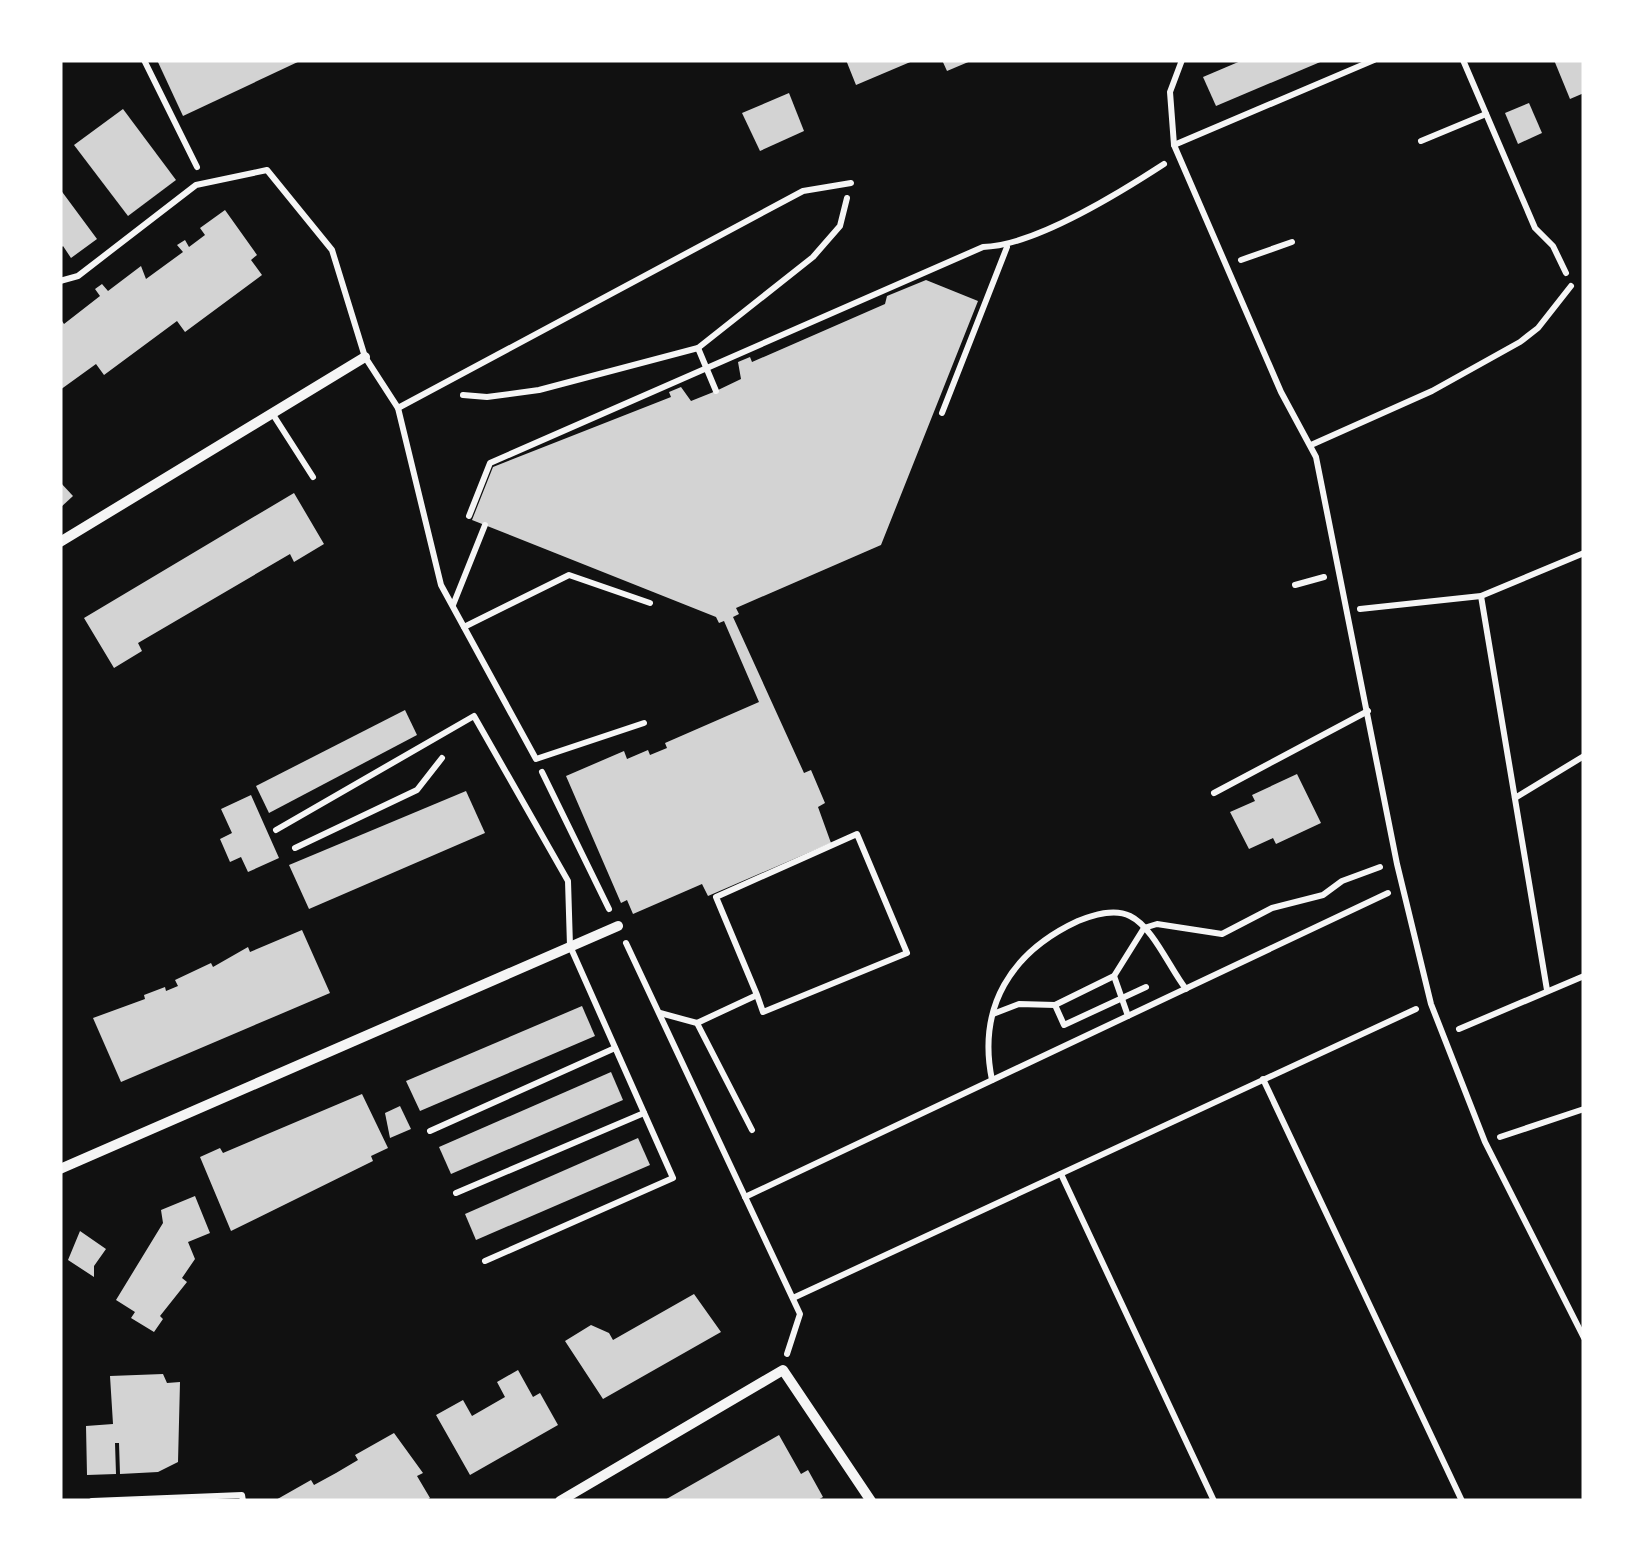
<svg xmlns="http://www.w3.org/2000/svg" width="1644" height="1561" font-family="'PT Sans',sans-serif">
	<rect width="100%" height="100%" fill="#111"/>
	<g fill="#d3d3d3">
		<path d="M157,60H302L183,116Z"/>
		<path d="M846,60H915L856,85Z"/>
		<path d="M942,60H973L947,71Z"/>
		<path d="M1243,60H1325L1216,106L1203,77Z"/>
		<path d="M1554,60H1584V93L1570,99Z"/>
		<path d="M789,93L804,131L760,151L742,113Z"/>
		<path d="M1529,103L1542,133L1518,144L1505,113Z"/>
		<path d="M123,109L176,180L128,216L74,145Z"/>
		<path d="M60,189L97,239L71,258L63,246L60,249Z"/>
		<path d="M225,210L257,255L251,260L262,275L185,332L177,321L104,375L96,364L60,390V318L64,324L100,296L95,289L102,284L108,291L141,266L146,279L183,252L177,245L185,240L189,247L205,235L200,228Z"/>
		<path d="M926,280L978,301L881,545L736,608L739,614L733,617L804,773L811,770L825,803L818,807L831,843L708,896L702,884L633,914L627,900L621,903L566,776L624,751L627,759L648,750L650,755L667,748L665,743L759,702L724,621L719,623L716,617L472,520L493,467L671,397L669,392L681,387L691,401L716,391L741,379L738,362L750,357L752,362L885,304L887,296Z"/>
		<path d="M60,482L73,496L60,508Z"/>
		<path d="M294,493L324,544L294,562L290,554L138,643L142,651L114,668L84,618Z"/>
		<path d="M405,710L417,735L269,813L256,786Z"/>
		<path d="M1297,774L1321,823L1276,844L1273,838L1249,849L1230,812L1255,801L1252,795Z"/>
		<path d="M466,791L485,833L309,909L289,865Z"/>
		<path d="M251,795L279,858L248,872L241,857L230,862L220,839L232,833L221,809Z"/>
		<path d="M302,930L330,993L121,1082L93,1018L145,999L144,995L165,987L166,991L178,986L175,980L211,963L213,967L248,947L250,952Z"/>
		<path d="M582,1006L595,1036L420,1111L406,1081Z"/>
		<path d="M611,1072L623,1100L451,1174L439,1147Z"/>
		<path d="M362,1094L388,1148L371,1156L373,1161L231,1231L200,1157L220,1148L223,1153Z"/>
		<path d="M400,1106L411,1129L390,1138L385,1113Z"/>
		<path d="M638,1138L650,1165L476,1240L465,1214Z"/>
		<path d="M195,1196L210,1233L188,1242L195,1259L182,1278L187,1282L160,1316L163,1319L154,1332L131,1318L135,1312L116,1300L163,1223L161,1210Z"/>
		<path d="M80,1231L106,1249L94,1266V1277L68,1260Z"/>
		<path d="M694,1294L721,1332L603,1399L565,1341L591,1325L609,1333L613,1340Z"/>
		<path d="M518,1370L533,1397L540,1393L558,1425L470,1475L436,1415L463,1400L472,1416L505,1397L497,1382Z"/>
		<path d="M163,1374L167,1383L180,1382L178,1462L158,1472L120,1474L119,1443H115L116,1474L87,1475L86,1426L113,1424L110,1376Z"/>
		<path d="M394,1433L423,1473L417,1476L430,1498L425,1501H274L311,1480L314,1485L336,1473L358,1460L355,1455Z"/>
		<path d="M779,1435L801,1474L808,1470L823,1497L816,1501H663Z"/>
	</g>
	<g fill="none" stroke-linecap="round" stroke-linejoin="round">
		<g stroke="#f5f5f5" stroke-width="6">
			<path d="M144,60L197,167"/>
			<path d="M1463,60L1535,228L1553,246L1566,273"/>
			<path d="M1421,141L1486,114"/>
			<path d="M1241,260L1292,242"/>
			<path d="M698,348L716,391"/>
			<path d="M463,395L487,397L539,390L698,348L813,257L840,226L847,198"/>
			<path d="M942,413L1007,247"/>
			<path d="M469,516L490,463L983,247C1034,246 1121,192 1164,164"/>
			<path d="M1295,585L1324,577"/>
			<path d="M1481,596L1547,990"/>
			<path d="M1360,609L1481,596L1584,553"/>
			<path d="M542,772L609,909"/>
			<path d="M1515,798L1584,756"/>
			<path d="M295,848L417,790L442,758"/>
			<path d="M626,943L800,1314L787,1354"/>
			<path d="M1114,976L1128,1016"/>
			<path d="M1146,987L1064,1025L1055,1005L1114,976L1144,928L1157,924L1222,934L1272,908L1323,895L1342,881L1380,867"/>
			<path d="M660,1013L697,1023L752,1130"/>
			<path d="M993,1014L1019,1004L1055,1005"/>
			<path d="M697,1023L757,995L716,897L857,834L907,953L763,1012L757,995"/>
			<path d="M1459,1029L1584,976"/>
			<path d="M1263,1079L1462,1501"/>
			<path d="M992,1080C977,1007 1011,952 1078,921C1093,915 1114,908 1130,916C1153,927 1170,969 1186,989"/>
			<path d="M1500,1137L1584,1109"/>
			<path d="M1061,1174L1214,1501"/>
			<path d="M745,1197L1388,893"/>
			<path d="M793,1298L1416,1009"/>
			<path d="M92,1501L242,1495L243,1501"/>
		</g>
		<g stroke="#f5f5f5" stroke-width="6">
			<path d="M1182,60L1170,92L1174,145L1281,392L1316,457L1397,864L1431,1004L1485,1142L1584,1338"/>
			<path d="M1174,145L1374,60"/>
			<path d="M60,281L78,276L196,185L267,170L332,250L365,357L398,408L441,585L536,759L644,723"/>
			<path d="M398,408L803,191L851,183"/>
			<path d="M272,413L313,477"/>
			<path d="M1311,445L1432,391L1520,342L1538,328L1571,286"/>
			<path d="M453,605L485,525"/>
			<path d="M464,627L569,575L650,603"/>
			<path d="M1214,793L1368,711"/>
			<path d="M276,830L474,716L568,881L570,946L673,1178L485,1261"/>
			<path d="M430,1131L615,1048"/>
			<path d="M456,1193L644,1113"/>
		</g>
		<g stroke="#f5f5f5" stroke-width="10">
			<path d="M60,542L365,357"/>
			<path d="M60,1169L618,926"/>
			<path d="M560,1501L783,1370L871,1501"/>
		</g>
	</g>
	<rect width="1644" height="1561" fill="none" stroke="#ffffff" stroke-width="125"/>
</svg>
